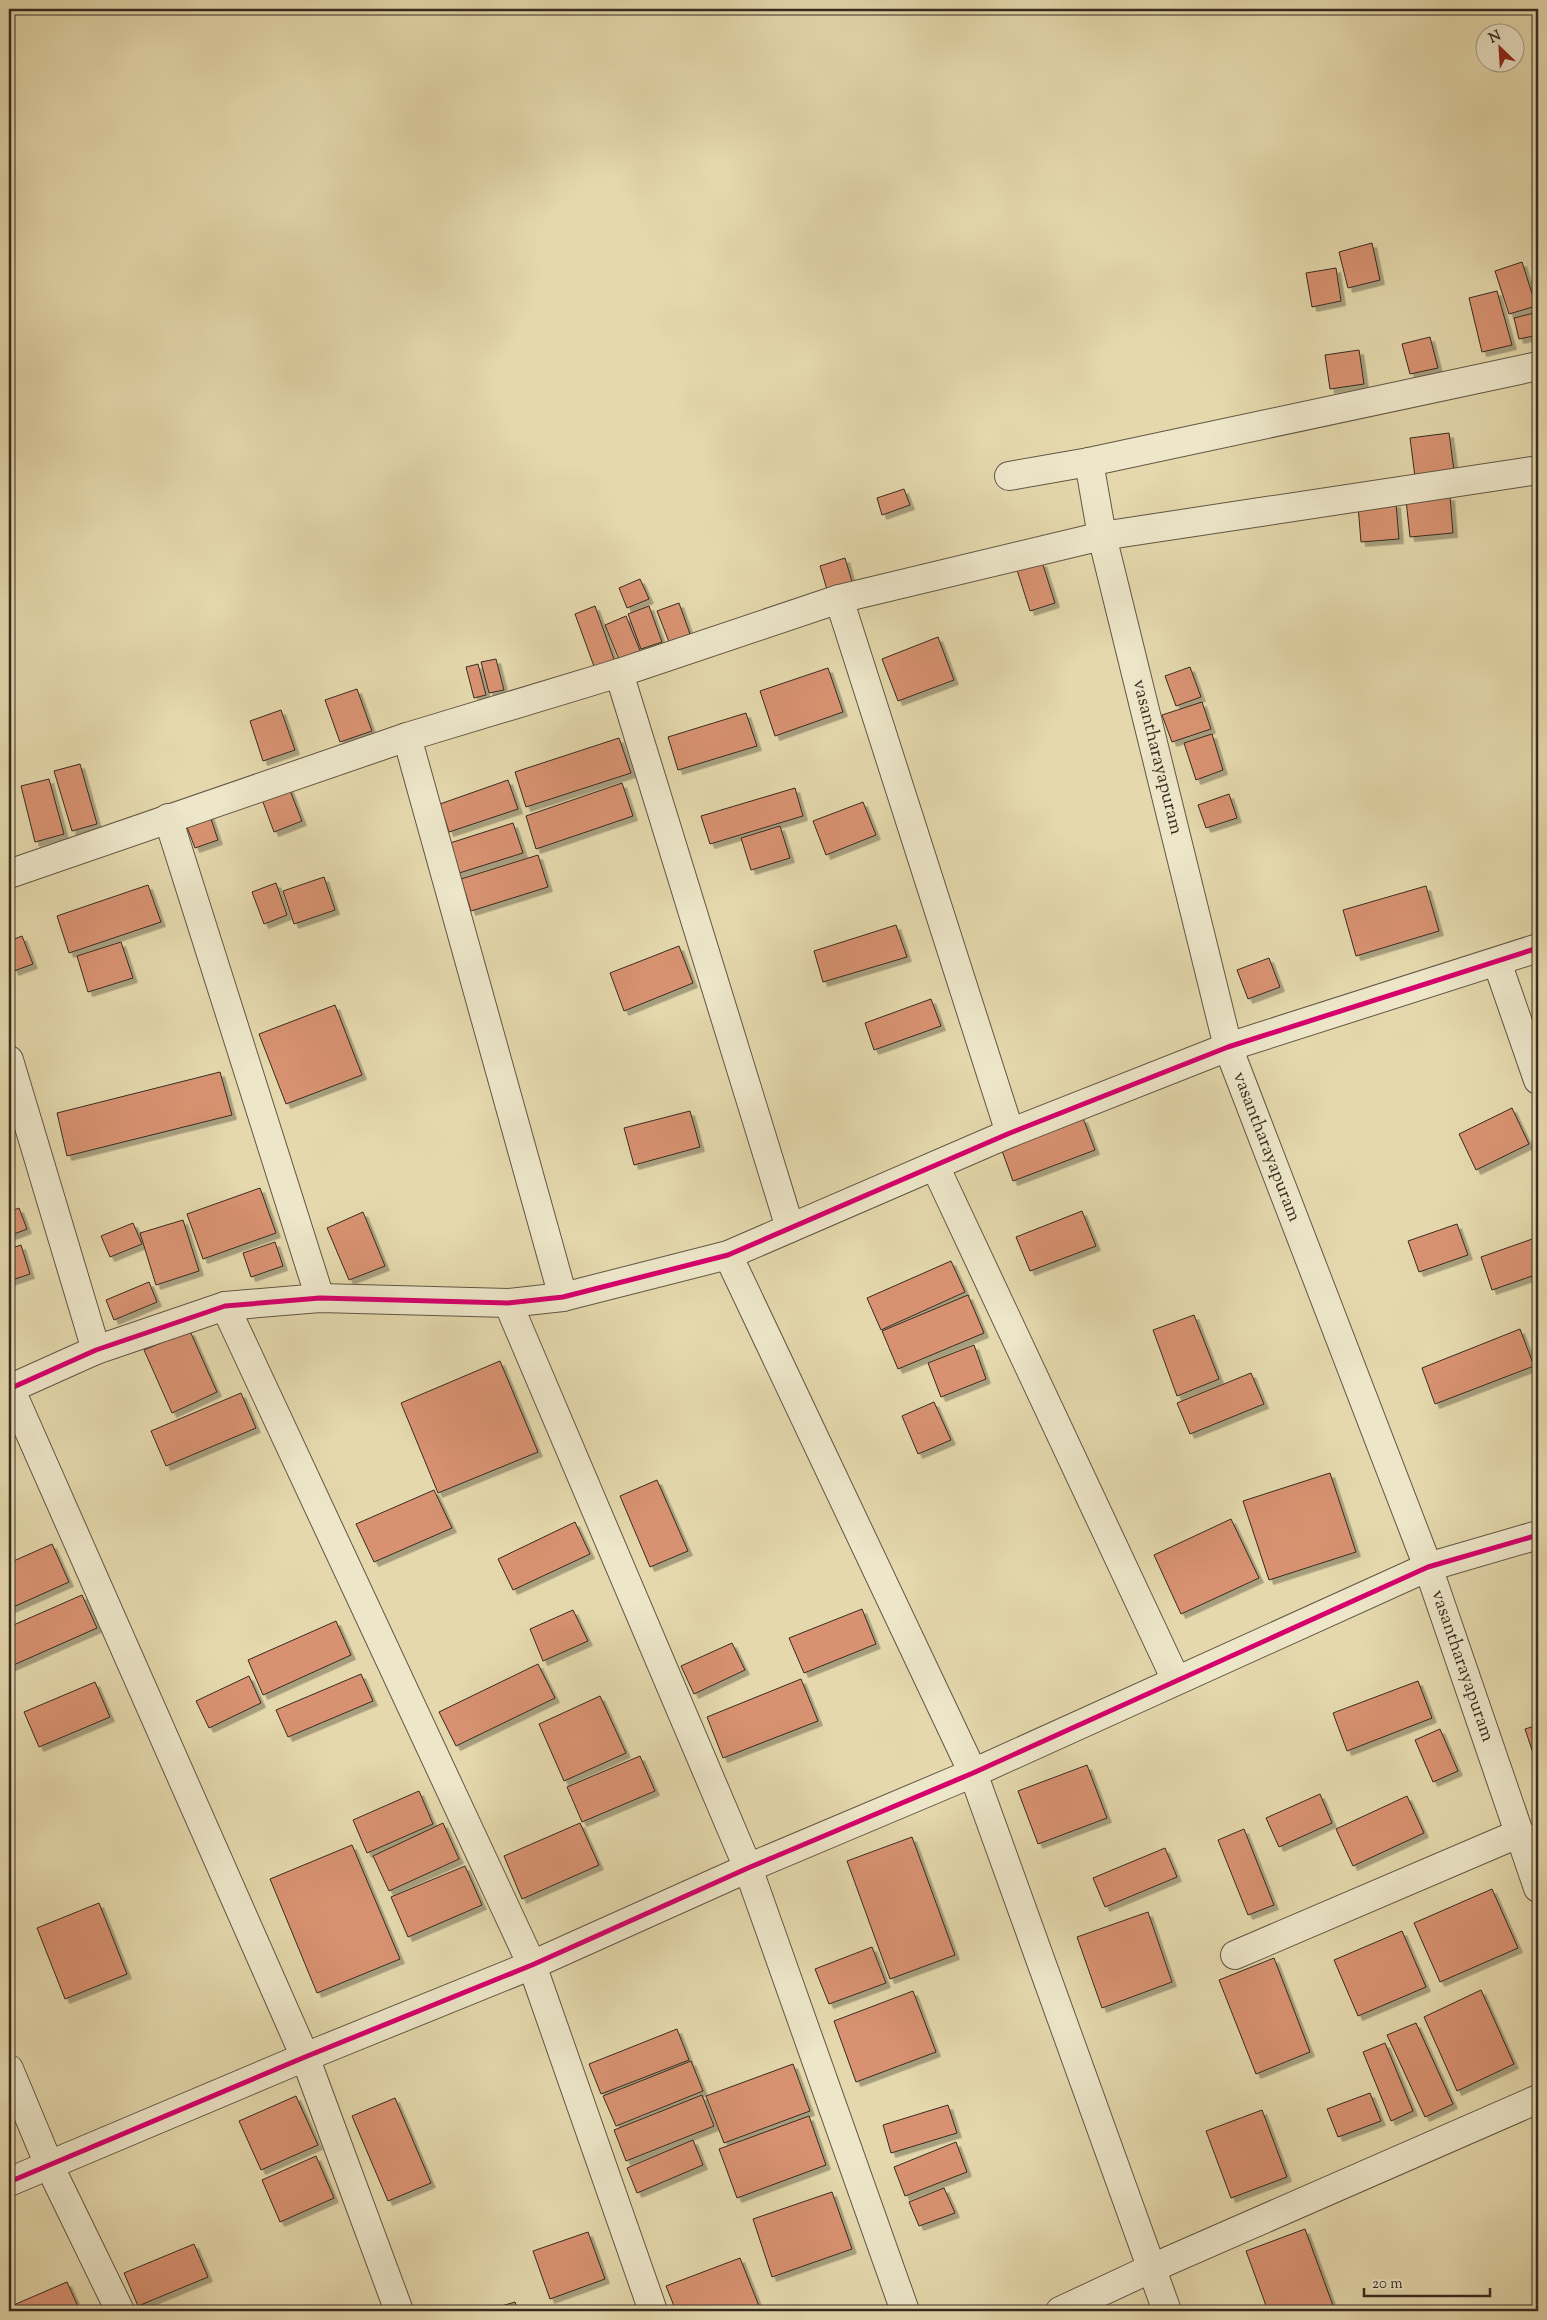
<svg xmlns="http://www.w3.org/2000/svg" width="1547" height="2320" font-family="'Sorts Mill Goudy',serif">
	<defs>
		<filter id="shadow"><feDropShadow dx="4.5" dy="4.5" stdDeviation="0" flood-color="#0004"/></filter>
	</defs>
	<rect width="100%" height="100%" fill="#e4d8ac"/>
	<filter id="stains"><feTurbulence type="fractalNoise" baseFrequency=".004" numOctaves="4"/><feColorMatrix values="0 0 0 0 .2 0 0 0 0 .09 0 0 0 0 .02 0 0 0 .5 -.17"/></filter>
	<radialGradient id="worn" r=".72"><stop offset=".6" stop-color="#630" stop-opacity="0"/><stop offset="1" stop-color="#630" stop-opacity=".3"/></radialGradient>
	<g fill="#d89271" stroke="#372a20" filter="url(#shadow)">
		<path d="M1372,243L1380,280L1348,288L1339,252Z"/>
		<path d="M1522,262L1536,306L1509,314L1495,271Z"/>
		<path d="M1336,268L1341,301L1312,307L1306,273Z"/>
		<path d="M1497,291L1512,345L1482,352L1469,298Z"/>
		<path d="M1538,312V335L1519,339L1514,318Z"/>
		<path d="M1430,337L1438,368L1410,374L1402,344Z"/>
		<path d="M1359,350L1364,384L1330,389L1325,355Z"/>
		<path d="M1449,433L1454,471L1415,477L1410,438Z"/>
		<path d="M904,489L910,505L882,515L877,498Z"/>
		<path d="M1450,496L1453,533L1410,537L1406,500Z"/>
		<path d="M1396,503L1399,539L1361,542L1358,506Z"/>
		<path d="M845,558L853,585L828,593L820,566Z"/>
		<path d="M1042,562L1055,603L1030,611L1017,570Z"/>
		<path d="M640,579L649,599L627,608L619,588Z"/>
		<path d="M679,603L690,634L669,642L657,611Z"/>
		<path d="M595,606L615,662L595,669L575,614Z"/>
		<path d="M649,606L662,642L641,649L628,614Z"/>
		<path d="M626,616L641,653L620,662L605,625Z"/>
		<path d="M938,637L954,680L898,701L882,659Z"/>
		<path d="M496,659L504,690L489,693L481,662Z"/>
		<path d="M478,664L486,695L474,698L466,667Z"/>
		<path d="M1190,667L1201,697L1176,706L1165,676Z"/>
		<path d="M828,668L843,712L775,736L760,691Z"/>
		<path d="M357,689L372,731L340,742L325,700Z"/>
		<path d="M1202,702L1211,729L1172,742L1162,715Z"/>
		<path d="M281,710L295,750L263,761L250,721Z"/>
		<path d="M746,713L757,746L678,770L668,737Z"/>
		<path d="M1212,734L1223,770L1196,780L1184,743Z"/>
		<path d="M619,738L631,773L526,807L515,772Z"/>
		<path d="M80,764L97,824L72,831L54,771Z"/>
		<path d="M49,779L64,834L35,842L21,786Z"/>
		<path d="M508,780L518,809L449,832L440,804Z"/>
		<path d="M287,783L302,821L274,832L260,794Z"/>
		<path d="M622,783L633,816L536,849L526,816Z"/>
		<path d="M795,788L803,816L710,844L701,816Z"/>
		<path d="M1229,794L1237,818L1206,828L1198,805Z"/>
		<path d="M863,802L876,835L826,855L813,821Z"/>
		<path d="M209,813L218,840L195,848L185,822Z"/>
		<path d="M513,823L523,853L456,874L447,844Z"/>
		<path d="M780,826L790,858L751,870L741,838Z"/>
		<path d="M538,855L548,887L471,911L461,879Z"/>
		<path d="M324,877L335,910L294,924L283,891Z"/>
		<path d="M276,883L287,915L264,924L252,892Z"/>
		<path d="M148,885L161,922L69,953L57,916Z"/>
		<path d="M1426,886L1439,931L1356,956L1343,910Z"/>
		<path d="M896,925L907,957L823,982L814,951Z"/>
		<path d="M22,936L33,964L14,971L9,957V941Z"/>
		<path d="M121,942L133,978L88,992L77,956Z"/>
		<path d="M679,946L693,983L624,1011L610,973Z"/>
		<path d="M1269,958L1280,987L1248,999L1237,970Z"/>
		<path d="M931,999L941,1026L874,1050L865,1023Z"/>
		<path d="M335,1005L362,1075L286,1104L259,1034Z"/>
		<path d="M220,1072L232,1115L67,1156L57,1113Z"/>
		<path d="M1512,1108L1529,1144L1476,1170L1459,1134Z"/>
		<path d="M690,1111L700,1147L634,1165L624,1128Z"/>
		<path d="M1083,1118L1095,1150L1013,1181L1001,1148Z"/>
		<path d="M260,1188L276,1233L203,1259L187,1214Z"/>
		<path d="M19,1208L27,1229L9,1236V1212Z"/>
		<path d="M1082,1211L1096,1246L1030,1271L1016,1237Z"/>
		<path d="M363,1212L385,1266L349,1280L327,1228Z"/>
		<path d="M183,1220L199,1271L156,1285L140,1233Z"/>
		<path d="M133,1223L142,1244L110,1257L101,1236Z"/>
		<path d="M1457,1224L1468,1255L1419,1272L1408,1241Z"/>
		<path d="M1538,1237V1274L1492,1290L1481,1257Z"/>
		<path d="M275,1242L283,1266L251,1277L243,1253Z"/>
		<path d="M21,1245L30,1274L9,1281V1249Z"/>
		<path d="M951,1261L965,1292L881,1330L867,1298Z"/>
		<path d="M149,1282L157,1302L114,1320L106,1300Z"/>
		<path d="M968,1295L984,1333L898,1369L882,1331Z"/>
		<path d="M1194,1315L1219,1379L1177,1396L1153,1330Z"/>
		<path d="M1520,1329L1534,1366L1435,1404L1422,1368Z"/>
		<path d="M190,1331L217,1392L172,1413L144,1350Z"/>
		<path d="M974,1345L986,1379L941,1397L928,1363Z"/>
		<path d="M500,1361L538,1452L438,1493L401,1403Z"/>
		<path d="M1251,1373L1264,1404L1190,1434L1177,1403Z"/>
		<path d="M241,1393L256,1428L166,1466L151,1431Z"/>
		<path d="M934,1402L951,1440L918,1454L902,1416Z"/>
		<path d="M1330,1473L1356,1552L1269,1580L1243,1501Z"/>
		<path d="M657,1480L688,1551L650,1567L620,1496Z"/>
		<path d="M434,1490L452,1528L374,1562L356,1524Z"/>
		<path d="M1231,1519L1259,1578L1181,1614L1154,1555Z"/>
		<path d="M575,1522L590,1554L513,1590L498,1559Z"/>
		<path d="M52,1544L69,1582L11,1608L9,1604V1563Z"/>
		<path d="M82,1595L97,1628L9,1667V1627Z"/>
		<path d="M862,1609L876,1644L804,1673L789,1638Z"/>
		<path d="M573,1610L588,1641L543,1661L530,1629Z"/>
		<path d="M336,1621L351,1655L263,1695L248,1660Z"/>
		<path d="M732,1643L745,1670L694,1694L681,1666Z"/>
		<path d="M538,1664L555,1698L456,1746L439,1712Z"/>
		<path d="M361,1674L373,1701L288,1737L276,1710Z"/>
		<path d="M249,1676L261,1703L209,1728L196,1701Z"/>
		<path d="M801,1679L818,1721L723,1758L707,1717Z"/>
		<path d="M1418,1681L1432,1718L1347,1751L1333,1713Z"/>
		<path d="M95,1682L110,1717L39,1747L24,1712Z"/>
		<path d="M600,1696L626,1753L564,1781L539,1724Z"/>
		<path d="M1538,1725V1768L1525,1729Z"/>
		<path d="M1440,1729L1458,1771L1433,1782L1415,1740Z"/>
		<path d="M640,1756L655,1791L582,1822L567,1787Z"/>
		<path d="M1087,1765L1107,1818L1038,1844L1018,1791Z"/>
		<path d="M419,1791L433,1824L367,1853L353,1820Z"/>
		<path d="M1320,1794L1332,1823L1279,1847L1266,1818Z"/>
		<path d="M1407,1796L1424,1833L1353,1866L1336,1829Z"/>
		<path d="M443,1823L459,1859L389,1891L373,1856Z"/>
		<path d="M580,1823L599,1865L522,1899L504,1856Z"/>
		<path d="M1244,1829L1274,1905L1248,1915L1218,1840Z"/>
		<path d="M912,1837L955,1955L890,1979L847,1861Z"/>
		<path d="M352,1845L400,1959L317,1993L270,1879Z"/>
		<path d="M1165,1848L1177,1877L1105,1907L1093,1878Z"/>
		<path d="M465,1866L482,1905L408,1937L391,1897Z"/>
		<path d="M1492,1889L1518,1948L1440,1982L1414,1923Z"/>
		<path d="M99,1903L127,1974L65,1999L37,1928Z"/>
		<path d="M1148,1912L1172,1982L1102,2008L1077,1937Z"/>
		<path d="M1402,1931L1426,1987L1358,2016L1334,1960Z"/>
		<path d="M872,1947L886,1983L829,2004L815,1969Z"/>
		<path d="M1274,1958L1310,2052L1256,2074L1219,1980Z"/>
		<path d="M1481,1990L1514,2064L1457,2091L1424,2017Z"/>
		<path d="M913,1991L936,2052L856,2082L834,2021Z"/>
		<path d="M1416,2023L1453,2104L1425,2117L1387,2035Z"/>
		<path d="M677,2029L689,2060L601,2094L589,2064Z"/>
		<path d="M1385,2043L1413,2111L1391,2121L1363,2052Z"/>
		<path d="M691,2061L703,2091L616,2126L603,2096Z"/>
		<path d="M793,2064L810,2111L724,2143L706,2096Z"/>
		<path d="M1370,2093L1381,2121L1338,2137L1327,2109Z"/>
		<path d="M702,2095L714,2126L626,2161L614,2130Z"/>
		<path d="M296,2096L318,2145L261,2170L239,2121Z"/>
		<path d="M395,2098L431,2183L388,2201L352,2116Z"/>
		<path d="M948,2105L957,2133L891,2153L883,2125Z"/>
		<path d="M1262,2110L1287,2177L1231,2198L1206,2131Z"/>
		<path d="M809,2116L826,2165L737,2198L719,2149Z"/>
		<path d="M693,2140L703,2165L637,2193L627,2168Z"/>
		<path d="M956,2142L967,2172L905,2196L894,2167Z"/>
		<path d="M316,2156L334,2198L280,2222L262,2180Z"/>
		<path d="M944,2188L955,2213L919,2226L909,2202Z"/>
		<path d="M832,2192L852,2249L772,2277L753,2219Z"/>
		<path d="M1305,2229L1335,2311H1268L1246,2251Z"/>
		<path d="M588,2232L605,2279L550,2299L533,2251Z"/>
		<path d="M194,2244L208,2277L138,2306L124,2273Z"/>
		<path d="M740,2258L761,2311H676L666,2286Z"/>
		<path d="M67,2282L80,2311H9V2307Z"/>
		<path d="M515,2302L518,2311H485Z"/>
	</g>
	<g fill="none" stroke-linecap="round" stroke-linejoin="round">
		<defs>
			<g id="minor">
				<path d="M1089,462L1538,366"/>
				<path d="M1009,476L1089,462L1102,536L1228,1047L1428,1567L1538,1888"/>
				<path d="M839,599L1010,1133"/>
				<path d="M619,673L790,1228"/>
				<path d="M407,737L563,1297"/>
				<path d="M168,818L320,1298"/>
				<path d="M9,874L407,737L619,673L839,599L1102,536L1538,470"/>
				<path d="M1497,962L1538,1080"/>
				<path d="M9,1060L96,1350"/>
				<path d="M935,1166L1176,1680"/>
				<path d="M728,1255L973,1773L1167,2311"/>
				<path d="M508,1303L748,1868L905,2311"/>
				<path d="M225,1306L532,1965L653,2311"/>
				<path d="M10,1388L305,2057L399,2311"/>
				<path d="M9,1389L96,1350L225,1306L320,1298L508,1303L563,1297L728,1255L1010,1133L1228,1047L1538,948"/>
				<path d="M1235,1955L1520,1833"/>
				<path d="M9,2069L49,2165L120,2311"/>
				<path d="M9,2182L305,2057L532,1965L748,1868L973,1773L1428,1567L1538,1535"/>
				<path d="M1060,2311L1152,2268L1538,2099"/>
			</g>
		</defs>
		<use href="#minor" stroke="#625643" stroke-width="30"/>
		<use href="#minor" stroke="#ede6c9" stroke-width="28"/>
		<defs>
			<g id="cycleway">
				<path d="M9,1389L96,1350L225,1306L320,1298L508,1303L563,1297L728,1255L1010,1133L1228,1047L1538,948"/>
				<path d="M9,2182L305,2057L532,1965L748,1868L973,1773L1428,1567L1538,1535"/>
			</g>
		</defs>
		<use href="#cycleway" stroke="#ede6c9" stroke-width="8"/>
		<use href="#cycleway" stroke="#d6006c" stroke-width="5"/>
	</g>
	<g text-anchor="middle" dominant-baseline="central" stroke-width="4" stroke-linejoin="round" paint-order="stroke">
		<g font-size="19" fill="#372a20" stroke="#ede6c9">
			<text transform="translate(1157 757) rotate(76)">vasantharayapuram</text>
			<text transform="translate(1266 1147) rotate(69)">vasantharayapuram</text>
			<text transform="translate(1462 1666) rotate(71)">vasantharayapuram</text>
		</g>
	</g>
	<rect width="1547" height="2320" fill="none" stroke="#e4d8ac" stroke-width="30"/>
	<rect x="10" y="10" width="1527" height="2300" fill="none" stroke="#372a20" stroke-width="2.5"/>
	<rect x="15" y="15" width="1517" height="2290" fill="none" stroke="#372a20"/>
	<g transform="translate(1500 48) rotate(335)"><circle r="24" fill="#ede6c9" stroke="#a49b85"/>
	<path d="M0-4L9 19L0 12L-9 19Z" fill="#8f2418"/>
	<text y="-8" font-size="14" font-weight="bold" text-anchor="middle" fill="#372a20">N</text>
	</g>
	<path d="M1364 2288v8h126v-8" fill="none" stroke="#372a20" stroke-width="2.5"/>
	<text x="1372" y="2288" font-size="15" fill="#372a20" stroke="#ede6c9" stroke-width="4" paint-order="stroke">20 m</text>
	<rect width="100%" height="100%" filter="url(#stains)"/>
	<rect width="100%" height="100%" fill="url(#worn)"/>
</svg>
